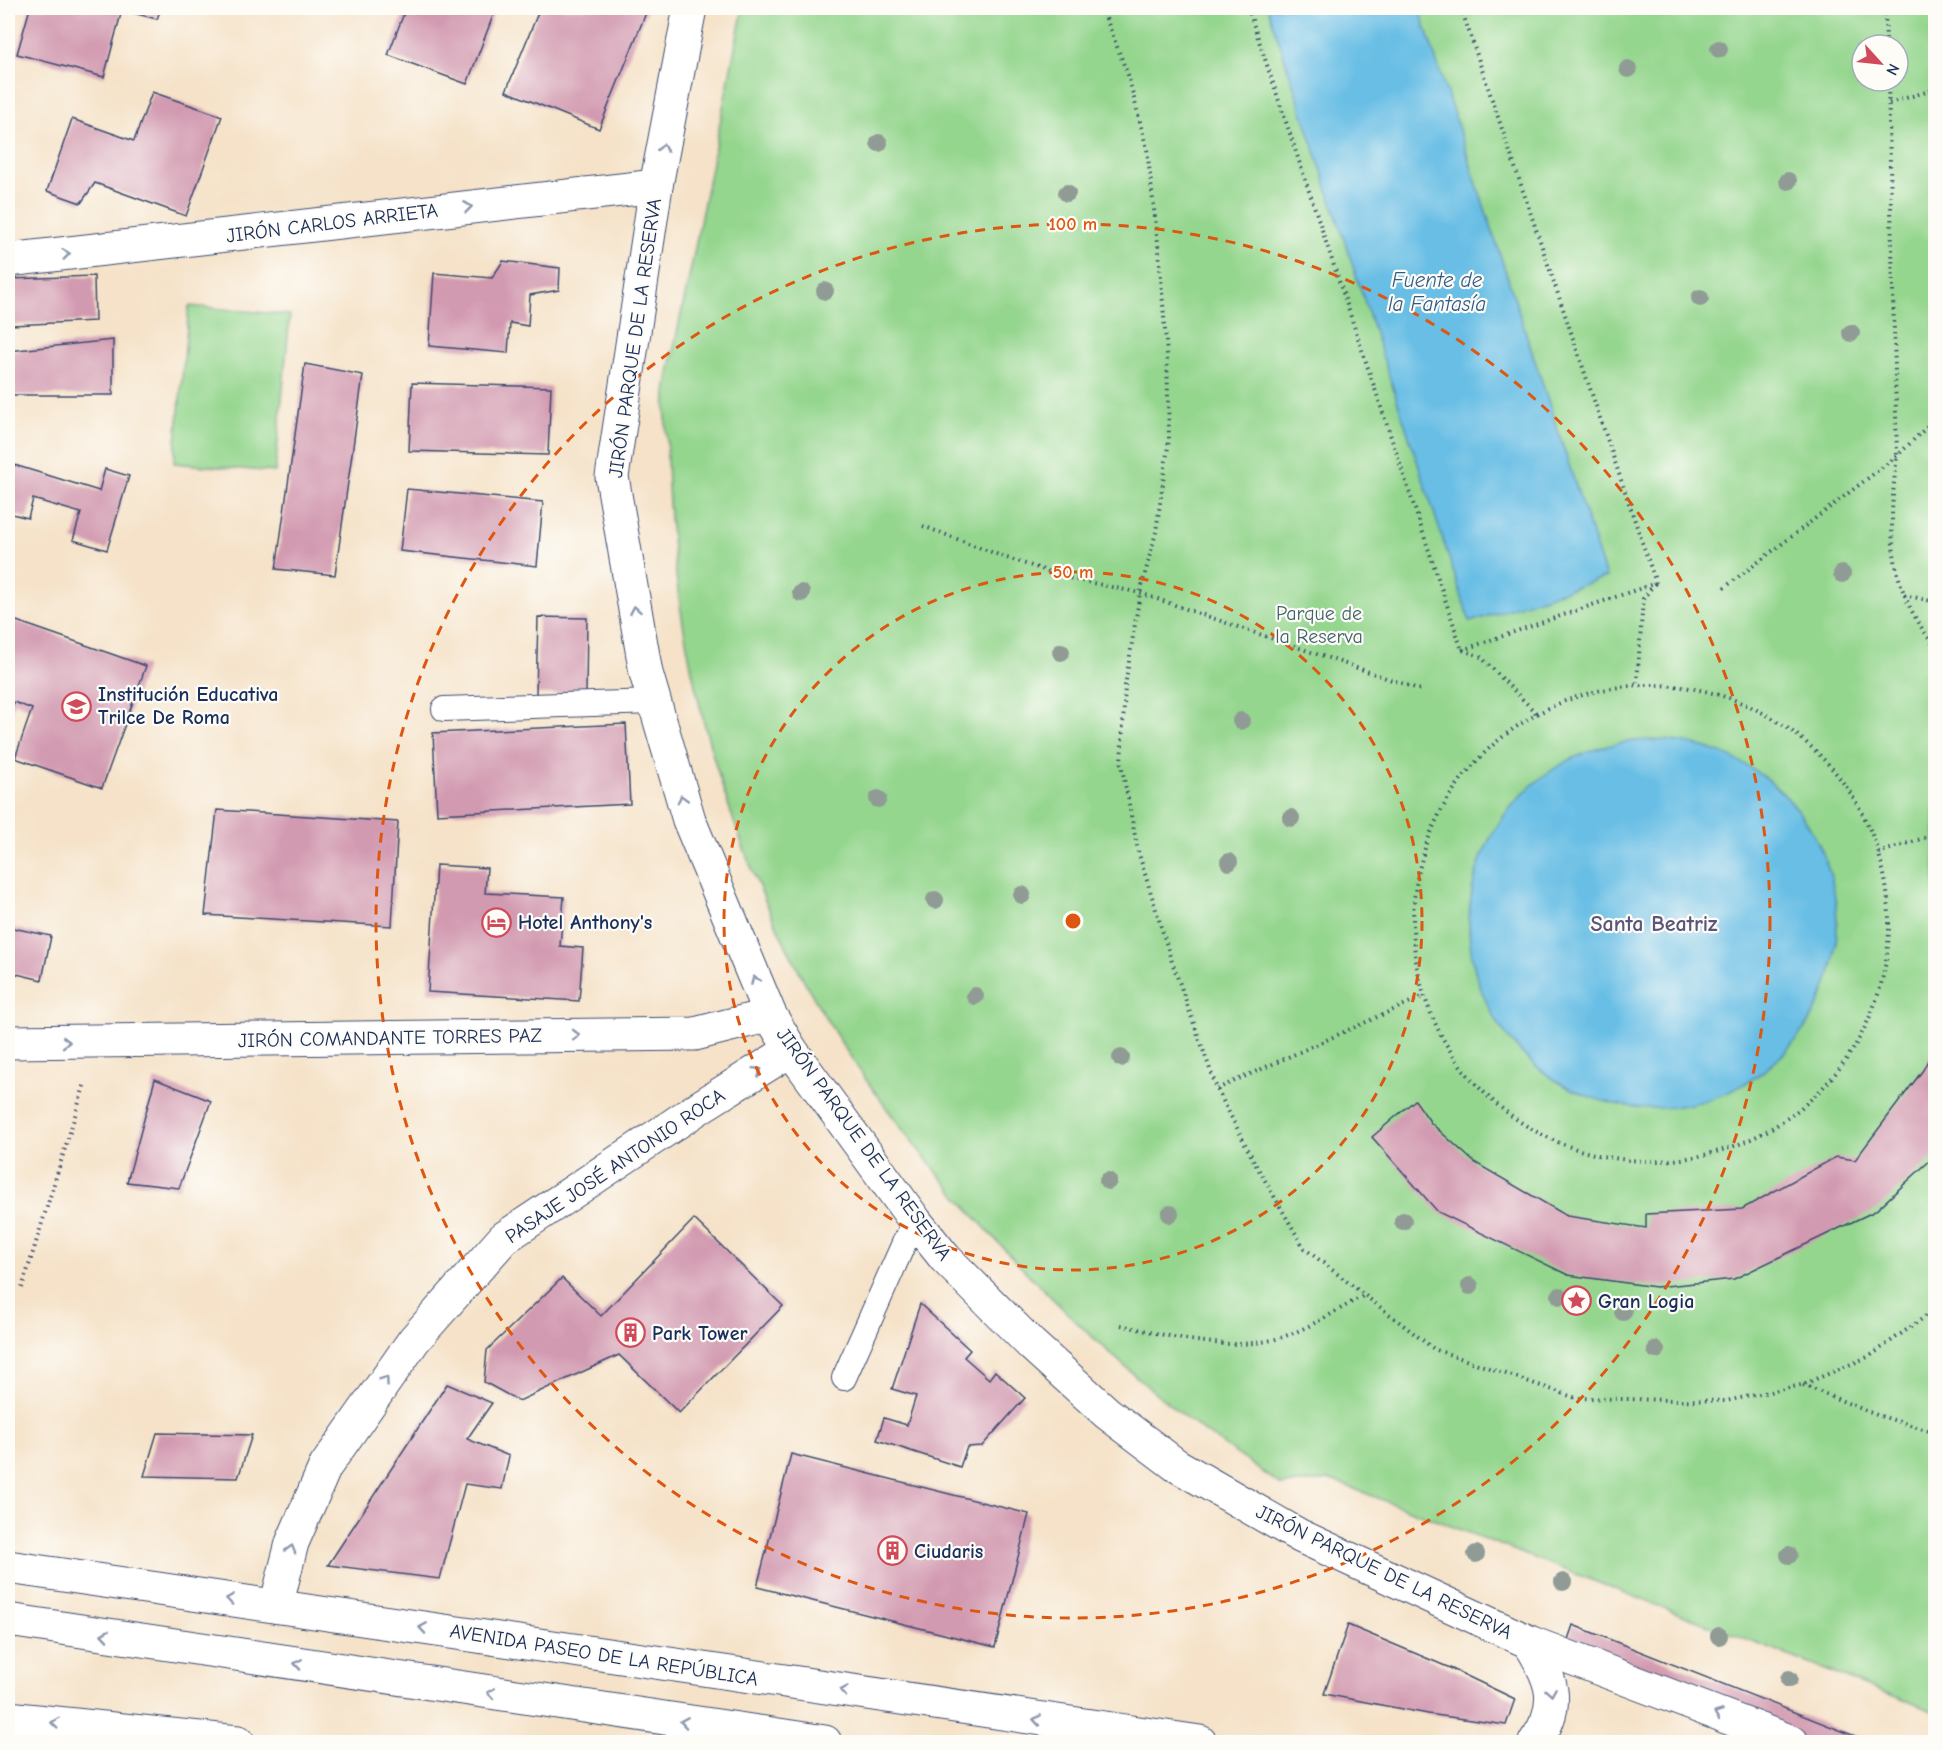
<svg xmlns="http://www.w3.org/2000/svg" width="1943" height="1750" font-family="'Comic Neue',sans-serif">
	<rect width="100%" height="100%" fill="#fdfcf7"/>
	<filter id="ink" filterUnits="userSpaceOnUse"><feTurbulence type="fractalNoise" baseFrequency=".0167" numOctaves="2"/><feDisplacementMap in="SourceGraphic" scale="12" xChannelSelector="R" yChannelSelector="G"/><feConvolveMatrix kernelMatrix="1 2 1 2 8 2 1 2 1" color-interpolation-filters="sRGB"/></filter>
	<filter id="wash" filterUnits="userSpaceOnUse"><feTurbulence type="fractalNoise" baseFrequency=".008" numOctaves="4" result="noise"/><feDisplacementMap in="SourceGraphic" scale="24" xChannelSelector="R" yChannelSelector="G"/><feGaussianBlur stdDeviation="1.35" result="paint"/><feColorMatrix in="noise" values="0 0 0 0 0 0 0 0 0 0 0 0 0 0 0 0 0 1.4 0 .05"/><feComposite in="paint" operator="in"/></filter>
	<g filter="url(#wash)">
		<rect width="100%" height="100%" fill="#f5e2c8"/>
		<g fill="#94d68e" stroke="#588276" stroke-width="1.5" fill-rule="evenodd">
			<path d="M743,8H1935V1712L1331,1480L1281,1485C1251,1463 1219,1443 1190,1421C1131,1375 1077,1324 1025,1271C939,1181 858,1082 799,971C738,856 698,727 679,598C672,548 667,497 667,445C666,428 665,410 666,394C671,353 683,309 691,268C708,181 726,94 743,8ZM1862,45H1898V81H1862Z"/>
			<path d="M189,306L290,315L275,472L174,463Z"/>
		</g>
		<g fill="#68bee5" stroke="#4276a2" stroke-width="1.5">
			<path d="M1268,8H1419L1606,577L1470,622Z"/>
			<circle cx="1653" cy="924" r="184"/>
		</g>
		<g id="blocks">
			<g fill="#d29ab0">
				<path d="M30,8H161L157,19L122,10L104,77L17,54Z"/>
				<path d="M406,8H496L467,84L388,55Z"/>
				<path d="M540,8H648L599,129L506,91Z"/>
				<path d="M152,92L222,116L186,216L95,183L81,203L47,191L72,119L134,141Z"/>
				<path d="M503,261L560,268L559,290L530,295L528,326L510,323L508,353L429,346L434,273L492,278Z"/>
				<path d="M94,276L95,321L12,325L10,279Z"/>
				<path d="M113,340V395H8V351Z"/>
				<path d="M305,364L363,375L335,575L276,569Z"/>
				<path d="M412,383L551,387L548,455L409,451Z"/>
				<path d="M8,463L99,491L105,469L129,476L107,550L73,540L81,513L33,499L28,518L12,514L8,527Z"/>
				<path d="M407,489L543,502L537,566L400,551Z"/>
				<path d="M538,617L587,618L586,694H536Z"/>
				<path d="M8,618L146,666L102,788L15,758L32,709L14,702L8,721Z"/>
				<path d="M626,724L630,804L437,814L433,733Z"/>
				<path d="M217,810L398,822L392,926L205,915Z"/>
				<path d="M436,865L487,868L485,893L564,897L560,946L583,948L579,1001L428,992Z"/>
				<path d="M8,927L51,936L42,980L8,972Z"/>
				<path d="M1936,1044V1155L1875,1211L1734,1279L1656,1287L1568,1275L1438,1212L1372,1137L1415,1100L1431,1123L1474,1162L1567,1216L1646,1228V1214L1742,1209L1836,1157L1855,1160L1923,1070Z"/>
				<path d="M155,1079L211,1101L179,1188L127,1182Z"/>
				<path d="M694,1219L783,1306L679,1413L619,1355L519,1401L484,1382L487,1350L562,1278L601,1316Z"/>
				<path d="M920,1304L970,1350L964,1357L989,1379L995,1371L1025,1398L982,1446L967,1447L960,1467L877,1440L884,1418L907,1425L916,1396L892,1389Z"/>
				<path d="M447,1384L492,1403L467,1439L509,1456L502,1489L465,1484L440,1579L328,1565Z"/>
				<path d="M157,1433L252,1435L238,1478L144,1476Z"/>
				<path d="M791,1454L1029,1514L995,1647L757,1587Z"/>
				<path d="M1348,1625L1450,1668L1515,1699L1506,1725L1428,1714L1324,1694Z"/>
				<path d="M1573,1625L1870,1742H1814L1565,1648Z"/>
			</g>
		</g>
	</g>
	<g filter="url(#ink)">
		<use href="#blocks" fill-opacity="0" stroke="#3c4a6e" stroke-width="1.5"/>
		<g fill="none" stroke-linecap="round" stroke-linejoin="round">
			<defs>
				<g id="service">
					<path d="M444,709L654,702"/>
					<path d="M844,1378L904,1243L916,1222"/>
				</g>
				<g id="minor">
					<path d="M8,260L656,186"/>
					<path d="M8,1042L695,1034L770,1015"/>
					<path d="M276,1606L292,1543L325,1467L414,1340L504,1238L703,1105L791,1050"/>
				</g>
				<path id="tertiary" d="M690,8L656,186L612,477L646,673L689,820L770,1015L791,1050L916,1222L945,1258L1031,1344L1107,1413L1176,1465L1300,1536L1529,1642L1792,1742"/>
				<g id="secondary">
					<path d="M8,1567L1200,1742"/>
					<path d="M1529,1642C1552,1679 1563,1704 1535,1742"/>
				</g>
				<g id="motorway">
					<path d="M8,1620L825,1742"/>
					<path d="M8,1718L238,1742"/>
				</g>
			</defs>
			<use href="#service" stroke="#3c4a6e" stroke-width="26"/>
			<use href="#minor" stroke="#3c4a6e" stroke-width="35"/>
			<use href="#tertiary" stroke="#3c4a6e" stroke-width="35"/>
			<use href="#secondary" stroke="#3c4a6e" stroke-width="35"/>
			<use href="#motorway" stroke="#3c4a6e" stroke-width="35"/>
			<g stroke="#3c4a6e" stroke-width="4" stroke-dasharray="1.5 4.5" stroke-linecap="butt">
				<path d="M1100,8L1105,16L1128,75L1147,149L1159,252L1167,355L1169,439L1156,532L1140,593L1125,686L1121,763L1138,851L1170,956L1217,1089L1256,1165L1304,1248L1434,1349L1576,1398L1726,1401L1802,1385L1870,1356L1936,1309"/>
				<path d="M1248,8L1462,650"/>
				<path d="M1461,8L1656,583"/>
				<path d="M1885,8L1886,45"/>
				<path d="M1888,81L1897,456C1888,529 1886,587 1936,647"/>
				<path d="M1889,103L1936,89"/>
				<path d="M923,526L1007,558L1069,578L1140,593L1421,690"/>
				<path d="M1724,588L1897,456L1936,418"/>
				<path d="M1904,595L1936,602"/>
				<path d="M1462,650L1656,583"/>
				<path d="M1463,650L1481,657L1536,713"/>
				<path d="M1637,683L1643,599L1655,583"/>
				<circle cx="1651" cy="923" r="238"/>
				<path d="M1878,853L1936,834"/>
				<path d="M1217,1089L1424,996"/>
				<path d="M22,1288L85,1083"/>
				<path d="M1121,1325C1173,1337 1236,1355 1288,1335C1313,1326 1341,1308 1365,1295"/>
				<path d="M1803,1385L1877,1415L1936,1433"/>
			</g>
			<use href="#service" stroke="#fff" stroke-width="24"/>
			<use href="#minor" stroke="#fff" stroke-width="33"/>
			<use href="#tertiary" stroke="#fff" stroke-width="33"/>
			<use href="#secondary" stroke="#fff" stroke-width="33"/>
			<use href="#motorway" stroke="#fff" stroke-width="33"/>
		</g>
		<g fill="#919b95">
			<circle cx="1719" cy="49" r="9"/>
			<circle cx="1628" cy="69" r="9"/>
			<circle cx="879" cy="143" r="9"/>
			<circle cx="1788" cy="181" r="9"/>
			<circle cx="1067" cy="193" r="9"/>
			<circle cx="825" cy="291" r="9"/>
			<circle cx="1700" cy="298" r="9"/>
			<circle cx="1851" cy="333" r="9"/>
			<circle cx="1842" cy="574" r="9"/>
			<circle cx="801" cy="593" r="9"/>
			<circle cx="1061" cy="652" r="9"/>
			<circle cx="1241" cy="721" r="9"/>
			<circle cx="878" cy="799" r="9"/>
			<circle cx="1291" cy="818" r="9"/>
			<circle cx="1229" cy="862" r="9"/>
			<circle cx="1022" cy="895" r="9"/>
			<circle cx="935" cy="900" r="9"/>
			<circle cx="975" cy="996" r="9"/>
			<circle cx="1121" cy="1058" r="9"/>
			<circle cx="1108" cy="1181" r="9"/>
			<circle cx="1170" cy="1214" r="9"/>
			<circle cx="1403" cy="1221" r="9"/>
			<circle cx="1470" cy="1286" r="9"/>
			<circle cx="1560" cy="1296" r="9"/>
			<circle cx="1623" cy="1312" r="9"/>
			<circle cx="1656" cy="1350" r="9"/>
			<circle cx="1476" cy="1554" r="9"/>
			<circle cx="1789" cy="1555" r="9"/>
			<circle cx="1563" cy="1582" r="9"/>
			<circle cx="1719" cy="1636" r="9"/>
			<circle cx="1789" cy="1679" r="9"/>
		</g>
		<defs><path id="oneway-chevron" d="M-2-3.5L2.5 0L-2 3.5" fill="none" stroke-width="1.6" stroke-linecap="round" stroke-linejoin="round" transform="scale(1.5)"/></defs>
		<g stroke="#8d97ae">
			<use href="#oneway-chevron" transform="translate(663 148) rotate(-79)"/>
			<use href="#oneway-chevron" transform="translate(468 207) rotate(-7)"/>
			<use href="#oneway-chevron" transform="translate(66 254) rotate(-7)"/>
			<use href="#oneway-chevron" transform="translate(635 610) rotate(-100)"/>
			<use href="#oneway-chevron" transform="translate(682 799) rotate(-106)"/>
			<use href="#oneway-chevron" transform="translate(755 980) rotate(-113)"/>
			<use href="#oneway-chevron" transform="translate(576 1035) rotate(-1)"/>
			<use href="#oneway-chevron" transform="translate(66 1042)"/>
			<use href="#oneway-chevron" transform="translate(758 1071) rotate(-32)"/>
			<use href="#oneway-chevron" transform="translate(385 1380) rotate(-55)"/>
			<use href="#oneway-chevron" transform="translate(291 1549) rotate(-74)"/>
			<use href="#oneway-chevron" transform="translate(230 1599) rotate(-172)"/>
			<use href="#oneway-chevron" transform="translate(423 1628) rotate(-171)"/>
			<use href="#oneway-chevron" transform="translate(105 1635) rotate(-171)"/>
			<use href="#oneway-chevron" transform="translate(298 1664) rotate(-171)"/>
			<use href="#oneway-chevron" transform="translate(844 1691) rotate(-171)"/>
			<use href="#oneway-chevron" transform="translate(1551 1692) rotate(81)"/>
			<use href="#oneway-chevron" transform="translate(491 1693) rotate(-171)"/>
			<use href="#oneway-chevron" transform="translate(1718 1714) rotate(-159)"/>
			<use href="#oneway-chevron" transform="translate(1037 1720) rotate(-171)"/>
			<use href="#oneway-chevron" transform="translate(684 1722) rotate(-171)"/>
			<use href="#oneway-chevron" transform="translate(55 1723) rotate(-174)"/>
		</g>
	</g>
	<g fill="none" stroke="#de5710" stroke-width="3" stroke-dasharray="10 8">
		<circle cx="1073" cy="921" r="349"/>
		<circle cx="1073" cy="921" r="697"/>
	</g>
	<defs>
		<symbol id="school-ring" viewBox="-11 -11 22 22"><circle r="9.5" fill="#fdfcf7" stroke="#d1495b" stroke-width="1.5"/><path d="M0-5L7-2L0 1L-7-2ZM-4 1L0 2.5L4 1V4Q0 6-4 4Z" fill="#d1495b"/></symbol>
		<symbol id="hotel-ring" viewBox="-11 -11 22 22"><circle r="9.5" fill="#fdfcf7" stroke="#d1495b" stroke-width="1.5"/><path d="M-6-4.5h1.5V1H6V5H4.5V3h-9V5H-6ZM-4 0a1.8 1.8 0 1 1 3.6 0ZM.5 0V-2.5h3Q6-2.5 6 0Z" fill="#d1495b"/></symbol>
		<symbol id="sight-ring" viewBox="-11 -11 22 22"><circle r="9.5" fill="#fdfcf7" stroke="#d1495b" stroke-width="1.5"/><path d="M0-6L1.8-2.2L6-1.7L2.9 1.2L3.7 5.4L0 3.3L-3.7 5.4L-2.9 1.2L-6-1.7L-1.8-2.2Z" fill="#d1495b"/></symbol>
		<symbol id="building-ring" viewBox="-11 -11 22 22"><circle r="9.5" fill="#fdfcf7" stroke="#d1495b" stroke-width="1.5"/><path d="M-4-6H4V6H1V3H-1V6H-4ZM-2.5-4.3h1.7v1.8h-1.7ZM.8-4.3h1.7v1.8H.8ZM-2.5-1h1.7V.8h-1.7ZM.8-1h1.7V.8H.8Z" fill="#d1495b"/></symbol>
	</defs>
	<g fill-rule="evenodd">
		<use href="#school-ring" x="60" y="690" width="33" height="33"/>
		<use href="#hotel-ring" x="480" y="906" width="33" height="33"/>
		<use href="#sight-ring" x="1560" y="1284" width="33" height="33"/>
		<use href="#building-ring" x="614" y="1316" width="33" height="33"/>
		<use href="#building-ring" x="876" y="1534" width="33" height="33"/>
	</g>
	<g text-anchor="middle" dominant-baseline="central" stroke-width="4.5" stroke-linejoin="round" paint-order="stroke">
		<g font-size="20" fill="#1b2f5e" stroke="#fdfcf7">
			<text transform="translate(332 223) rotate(-7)">JIRÓN CARLOS ARRIETA</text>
			<text transform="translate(635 338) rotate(-82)">JIRÓN PARQUE DE LA RESERVA</text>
			<text transform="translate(390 1038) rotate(-1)">JIRÓN COMANDANTE TORRES PAZ</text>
			<text transform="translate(864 1144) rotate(54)">JIRÓN PARQUE DE LA RESERVA</text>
			<text transform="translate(615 1166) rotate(-34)">PASAJE JOSÉ ANTONIO ROCA</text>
			<text transform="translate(1384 1572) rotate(26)">JIRÓN PARQUE DE LA RESERVA</text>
			<text transform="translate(604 1655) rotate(9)">AVENIDA PASEO DE LA REPÚBLICA</text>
		</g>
		<g font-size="20" fill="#3f616c" stroke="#fdfcf7">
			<text x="1319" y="613">Parque de<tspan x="1319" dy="23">la Reserva</tspan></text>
		</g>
		<g font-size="20" font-weight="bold" fill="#1b2f5e" stroke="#fdfcf7" text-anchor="start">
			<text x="98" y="694">Institución Educativa<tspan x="98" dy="23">Trilce De Roma</tspan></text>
			<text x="518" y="922">Hotel Anthony's</text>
			<text x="1598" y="1301">Gran Logia</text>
			<text x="652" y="1333">Park Tower</text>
			<text x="914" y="1551">Ciudaris</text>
		</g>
		<g font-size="21" font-style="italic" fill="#325a86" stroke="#fdfcf7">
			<text x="1437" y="280">Fuente de<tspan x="1437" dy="24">la Fantasía</tspan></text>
		</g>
		<g font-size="22" font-weight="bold" fill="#5b547b" stroke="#fdfcf7">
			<text x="1654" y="924">Santa Beatriz</text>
		</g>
	</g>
	<circle cx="1073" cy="921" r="9" fill="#de5710" stroke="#fdfcf7" stroke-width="3"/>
	<g font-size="18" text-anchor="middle" font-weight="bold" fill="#de5710" stroke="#fdfcf7" stroke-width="4.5" stroke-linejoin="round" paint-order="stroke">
		<text x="1073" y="230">100 m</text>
		<text x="1073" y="578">50 m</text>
	</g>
	<rect width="1943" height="1750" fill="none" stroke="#fdfcf7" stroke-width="30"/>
	<g transform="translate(1880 63) rotate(117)"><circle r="28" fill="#fdfcf7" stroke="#a3aaba" stroke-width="1.5"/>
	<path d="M0-4.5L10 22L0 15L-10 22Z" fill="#d1495b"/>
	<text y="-9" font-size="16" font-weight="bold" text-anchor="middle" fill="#1b2f5e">N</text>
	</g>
</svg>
